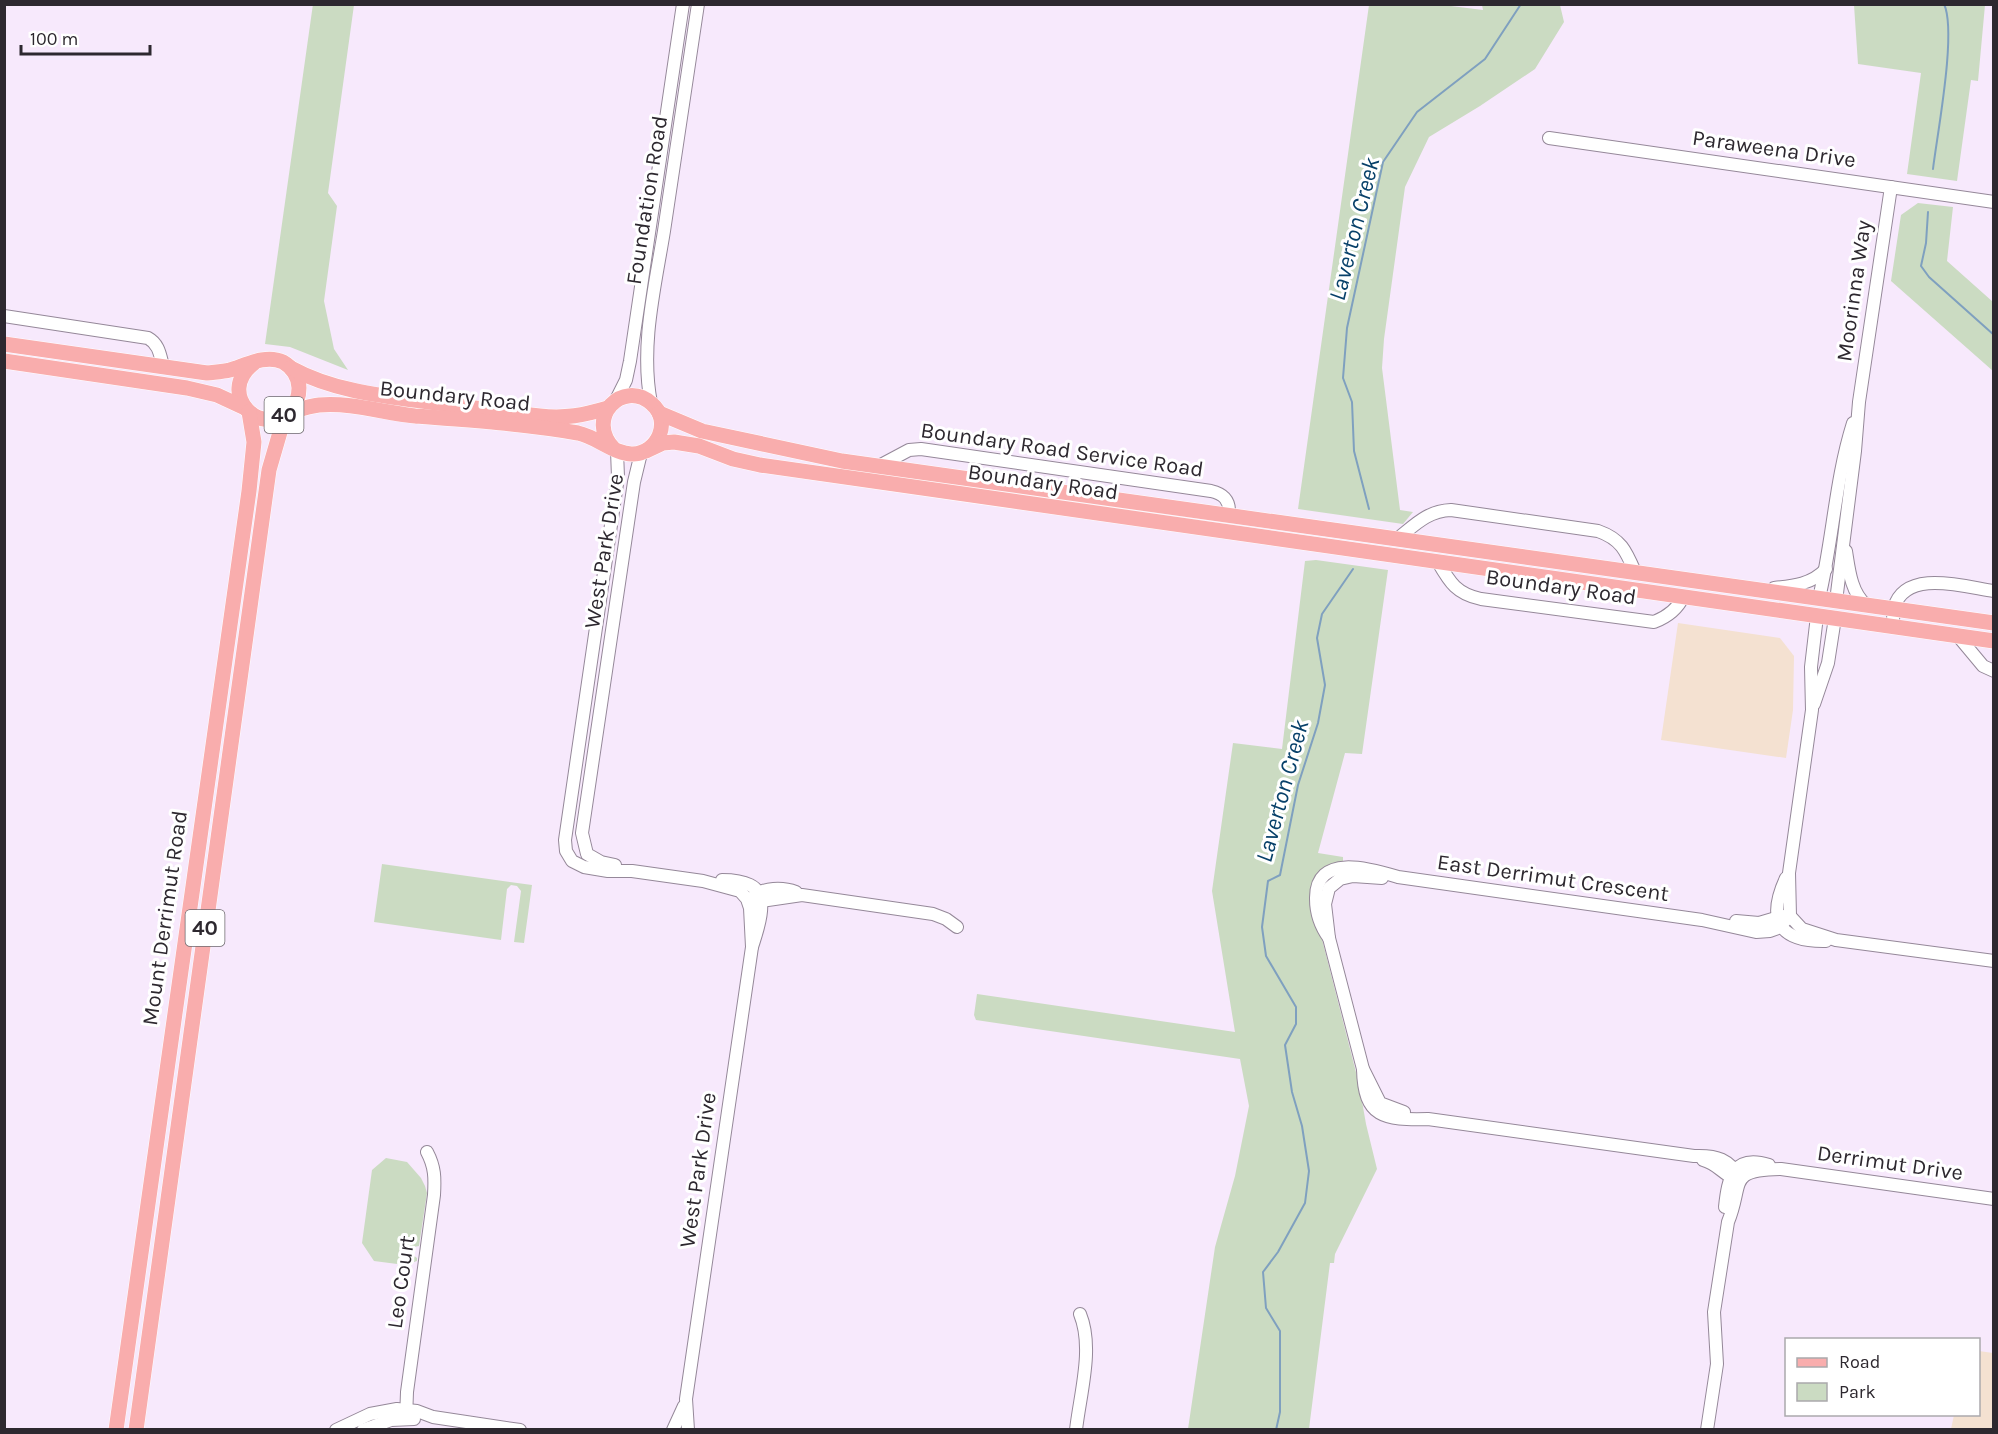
<svg xmlns="http://www.w3.org/2000/svg" width="1998" height="1434" font-family="Karla,sans-serif">
	<rect width="100%" height="100%" fill="#f7e9fc"/>
	<g fill="#f4e1d1">
		<path d="M1678,623L1780,638L1794,656L1793,710L1786,758L1661,740Z"/>
		<path d="M1979,1351L1993,1353V1429H1951L1954,1415L1978,1414Z"/>
	</g>
	<g fill="#cbdbc2">
		<path d="M313,4L354,5L328,193L337,206L324,301L334,349L348,370L290,347L265,344Z"/>
		<path d="M1443,5L1483,10L1482,5H1560L1564,22L1535,69L1480,106L1429,137L1405,187L1384,339L1382,368L1400,510L1413,512L1403,524L1298,509L1369,5Z"/>
		<path d="M1854,5H1985L1978,81L1971,80L1957,181L1907,174L1921,73L1858,64Z"/>
		<path d="M1918,203L1953,207L1947,261L1993,302V371L1891,281L1901,215Z"/>
		<path d="M1316,560L1388,570L1362,754L1345,753L1318,853L1343,857V863H1339L1312,900L1359,1084L1366,1124L1377,1169L1335,1254L1334,1263H1330L1309,1429H1188L1215,1247L1235,1176L1249,1106L1240,1059L976,1020L974,1015L977,994L1235,1032L1212,891L1233,743L1282,749L1305,561Z"/>
		<path d="M382,864L532,885L524,943L514,942L521,891L517,886L511,885L507,889L501,940L374,922Z"/>
		<path d="M386,1158L407,1162L421,1178L425,1186L427,1193L419,1246L414,1247L413,1255L417,1258V1261L405,1265L374,1261L362,1243L372,1170Z"/>
	</g>
	<g fill="none" stroke-linecap="round" stroke-linejoin="round">
		<g stroke="#7fa0bf" stroke-width="2">
			<path d="M1933,169C1937,135 1957,32 1944,4"/>
			<path d="M1928,212L1926,243L1921,266L1929,277L1994,335"/>
			<path d="M1369,509L1354,451L1352,402L1343,378L1347,328L1383,162L1417,112L1485,59L1521,4"/>
			<path d="M1276,1430L1280,1412V1331L1266,1308L1263,1272L1278,1252L1305,1203L1309,1171L1302,1126L1292,1092L1285,1045L1296,1024V1007L1266,956L1262,927L1268,881L1280,875L1298,785L1318,723L1325,685L1317,638L1322,614L1353,569"/>
		</g>
		<defs>
			<g id="minor">
				<path d="M1549,138L1994,202"/>
				<path d="M4,316L148,338C159,344 160,355 163,366"/>
				<path d="M616,400L626,380L630,361L683,4"/>
				<path d="M651,403C640,346 655,287 664,231C675,155 687,80 698,4"/>
				<path d="M617,451L618,477L565,840L566,851L572,861L584,867L608,871H632L703,881L740,891L747,899L750,908L752,947"/>
				<path d="M879,466L909,450L921,449L1211,491C1224,494 1230,500 1229,514"/>
				<path d="M1397,539C1415,525 1427,511 1451,510L1598,531C1621,539 1626,551 1635,572"/>
				<path d="M1846,551C1849,570 1851,592 1866,605"/>
				<path d="M1438,562C1450,583 1457,594 1481,599L1654,622C1667,617 1677,610 1683,597"/>
				<path d="M1774,588C1794,586 1812,584 1826,569"/>
				<path d="M1819,598C1833,540 1835,480 1853,423"/>
				<path d="M1836,601L1855,451L1859,402L1891,187"/>
				<path d="M1817,616L1811,667L1812,710L1789,873L1790,916L1802,929L1836,940L1994,961"/>
				<path d="M1893,627C1893,621 1893,613 1894,608C1905,568 1965,587 1994,591"/>
				<path d="M1958,636L1983,666L1994,671"/>
				<path d="M1814,704L1828,663L1835,618"/>
				<path d="M615,865L601,862L587,854L582,833L634,482L641,453"/>
				<path d="M1382,878L1353,876L1340,879L1329,888L1325,904L1329,938L1363,1069L1380,1103L1404,1112"/>
				<path d="M1786,878C1766,921 1780,942 1826,941"/>
				<path d="M753,897C763,887 783,887 796,892"/>
				<path d="M754,902L802,895L933,914L946,919L957,927"/>
				<path d="M1736,921L1759,923L1783,916"/>
				<path d="M1329,938C1321,927 1316,913 1316,899C1315,852 1371,869 1398,877L1702,920L1756,932L1770,931L1778,928L1790,916"/>
				<path d="M1363,1069C1364,1118 1384,1120 1428,1119L1694,1156C1717,1155 1729,1159 1741,1179"/>
				<path d="M1703,1160C1719,1164 1724,1177 1737,1178"/>
				<path d="M1725,1207C1728,1178 1733,1154 1769,1165"/>
				<path d="M406,1419L407,1392L434,1195C435,1178 435,1167 427,1152"/>
				<path d="M336,1430L370,1414L397,1409L417,1411L433,1417L520,1430"/>
				<path d="M363,1430L391,1420L414,1419"/>
				<path d="M673,1430L684,1406"/>
				<path d="M688,1430L686,1399L752,947C757,931 771,895 750,885C742,881 731,880 722,880"/>
				<path d="M1076,1430C1080,1394 1094,1348 1080,1314"/>
				<path d="M1707,1430L1717,1364L1714,1312L1728,1222C1744,1183 1726,1170 1781,1169L1994,1199"/>
			</g>
			<g id="major">
				<path d="M4,344L207,373C215,372 222,372 230,370C246,365 266,354 283,362C292,367 299,377 299,388C299,396 297,403 291,409C263,441 214,394 254,363"/>
				<path d="M4,361L187,388L217,395L245,408"/>
				<path d="M291,368C333,391 382,396 429,402C466,407 503,412 540,416C565,419 584,415 608,408"/>
				<path d="M288,413C298,410 309,406 319,405C351,402 384,413 415,416C469,420 525,424 578,433C597,437 616,455 633,454C658,453 672,421 652,404C623,378 584,418 614,449"/>
				<path d="M659,413L702,431L842,461L1994,623"/>
				<path d="M646,451L663,443L674,442L699,446L733,459L760,465L1994,641"/>
				<path d="M116,1430L249,491L254,442L249,412"/>
				<path d="M136,1430L269,470L285,415"/>
			</g>
		</defs>
		<use href="#minor" stroke="#958899" stroke-width="14"/>
		<use href="#major" stroke="#fff" stroke-width="16"/>
		<use href="#minor" stroke="#fff" stroke-width="12"/>
		<use href="#major" stroke="#f9adad" stroke-width="15"/>
	</g>
	<g text-anchor="middle" dominant-baseline="central" stroke-width="6" stroke-linejoin="round" paint-order="stroke">
		<g fill="#fff" stroke="#6c686d" stroke-width="1.5">
			<rect x="264.5" y="397" width="39" height="36" rx="4.5"/>
			<rect x="185.5" y="910" width="39" height="36" rx="4.5"/>
		</g>
		<g font-size="21" font-weight="bold" fill="#2d282f">
			<text x="284" y="415">40</text>
			<text x="205" y="928">40</text>
		</g>
		<g font-size="22" fill="#2d282f" stroke="#fff">
			<text transform="translate(1774 149) rotate(8)">Paraweena Drive</text>
			<text transform="translate(647 200) rotate(-81)">Foundation Road</text>
			<text transform="translate(1854 291) rotate(-82)">Moorinna Way</text>
			<text transform="translate(455 396) rotate(6)">Boundary Road</text>
			<text transform="translate(1062 450) rotate(8)">Boundary Road Service Road</text>
			<text transform="translate(1043 482) rotate(8)">Boundary Road</text>
			<text transform="translate(604 551) rotate(-81)">West Park Drive</text>
			<text transform="translate(1561 587) rotate(8)">Boundary Road</text>
			<text transform="translate(1553 878) rotate(8)">East Derrimut Crescent</text>
			<text transform="translate(165 918) rotate(-82)">Mount Derrimut Road</text>
			<text transform="translate(1890 1163) rotate(8)">Derrimut Drive</text>
			<text transform="translate(698 1170) rotate(-82)">West Park Drive</text>
			<text transform="translate(401 1282) rotate(-82)">Leo Court</text>
		</g>
		<g font-size="24" font-style="italic" fill="#08416a" stroke="#fff">
			<text transform="translate(1354 229) rotate(-76)">Laverton Creek</text>
			<text transform="translate(1282 791) rotate(-75)">Laverton Creek</text>
		</g>
	</g>
	<rect width="1998" height="1434" fill="none" stroke="#2d282f" stroke-width="12"/>
	<rect x="1785" y="1338" width="195" height="78" fill="#ffffff" stroke="#aba9ac" stroke-width="1.5"/>
	<rect x="1797" y="1358" width="30" height="9" fill="#f9adad" stroke="#aba9ac" stroke-width="1.5"/>
	<text x="1839" y="1368" font-size="18" fill="#2d282f">Road</text>
	<rect x="1797" y="1383" width="30" height="18" fill="#cbdbc2" stroke="#aba9ac" stroke-width="1.5"/>
	<text x="1839" y="1398" font-size="18" fill="#2d282f">Park</text>
	<path d="M21 45v9h129v-9" fill="none" stroke="#2d282f" stroke-width="3"/>
	<text x="30" y="45" font-size="18" fill="#2d282f" stroke="#ffffff" stroke-width="4.5" paint-order="stroke">100 m</text>
</svg>
